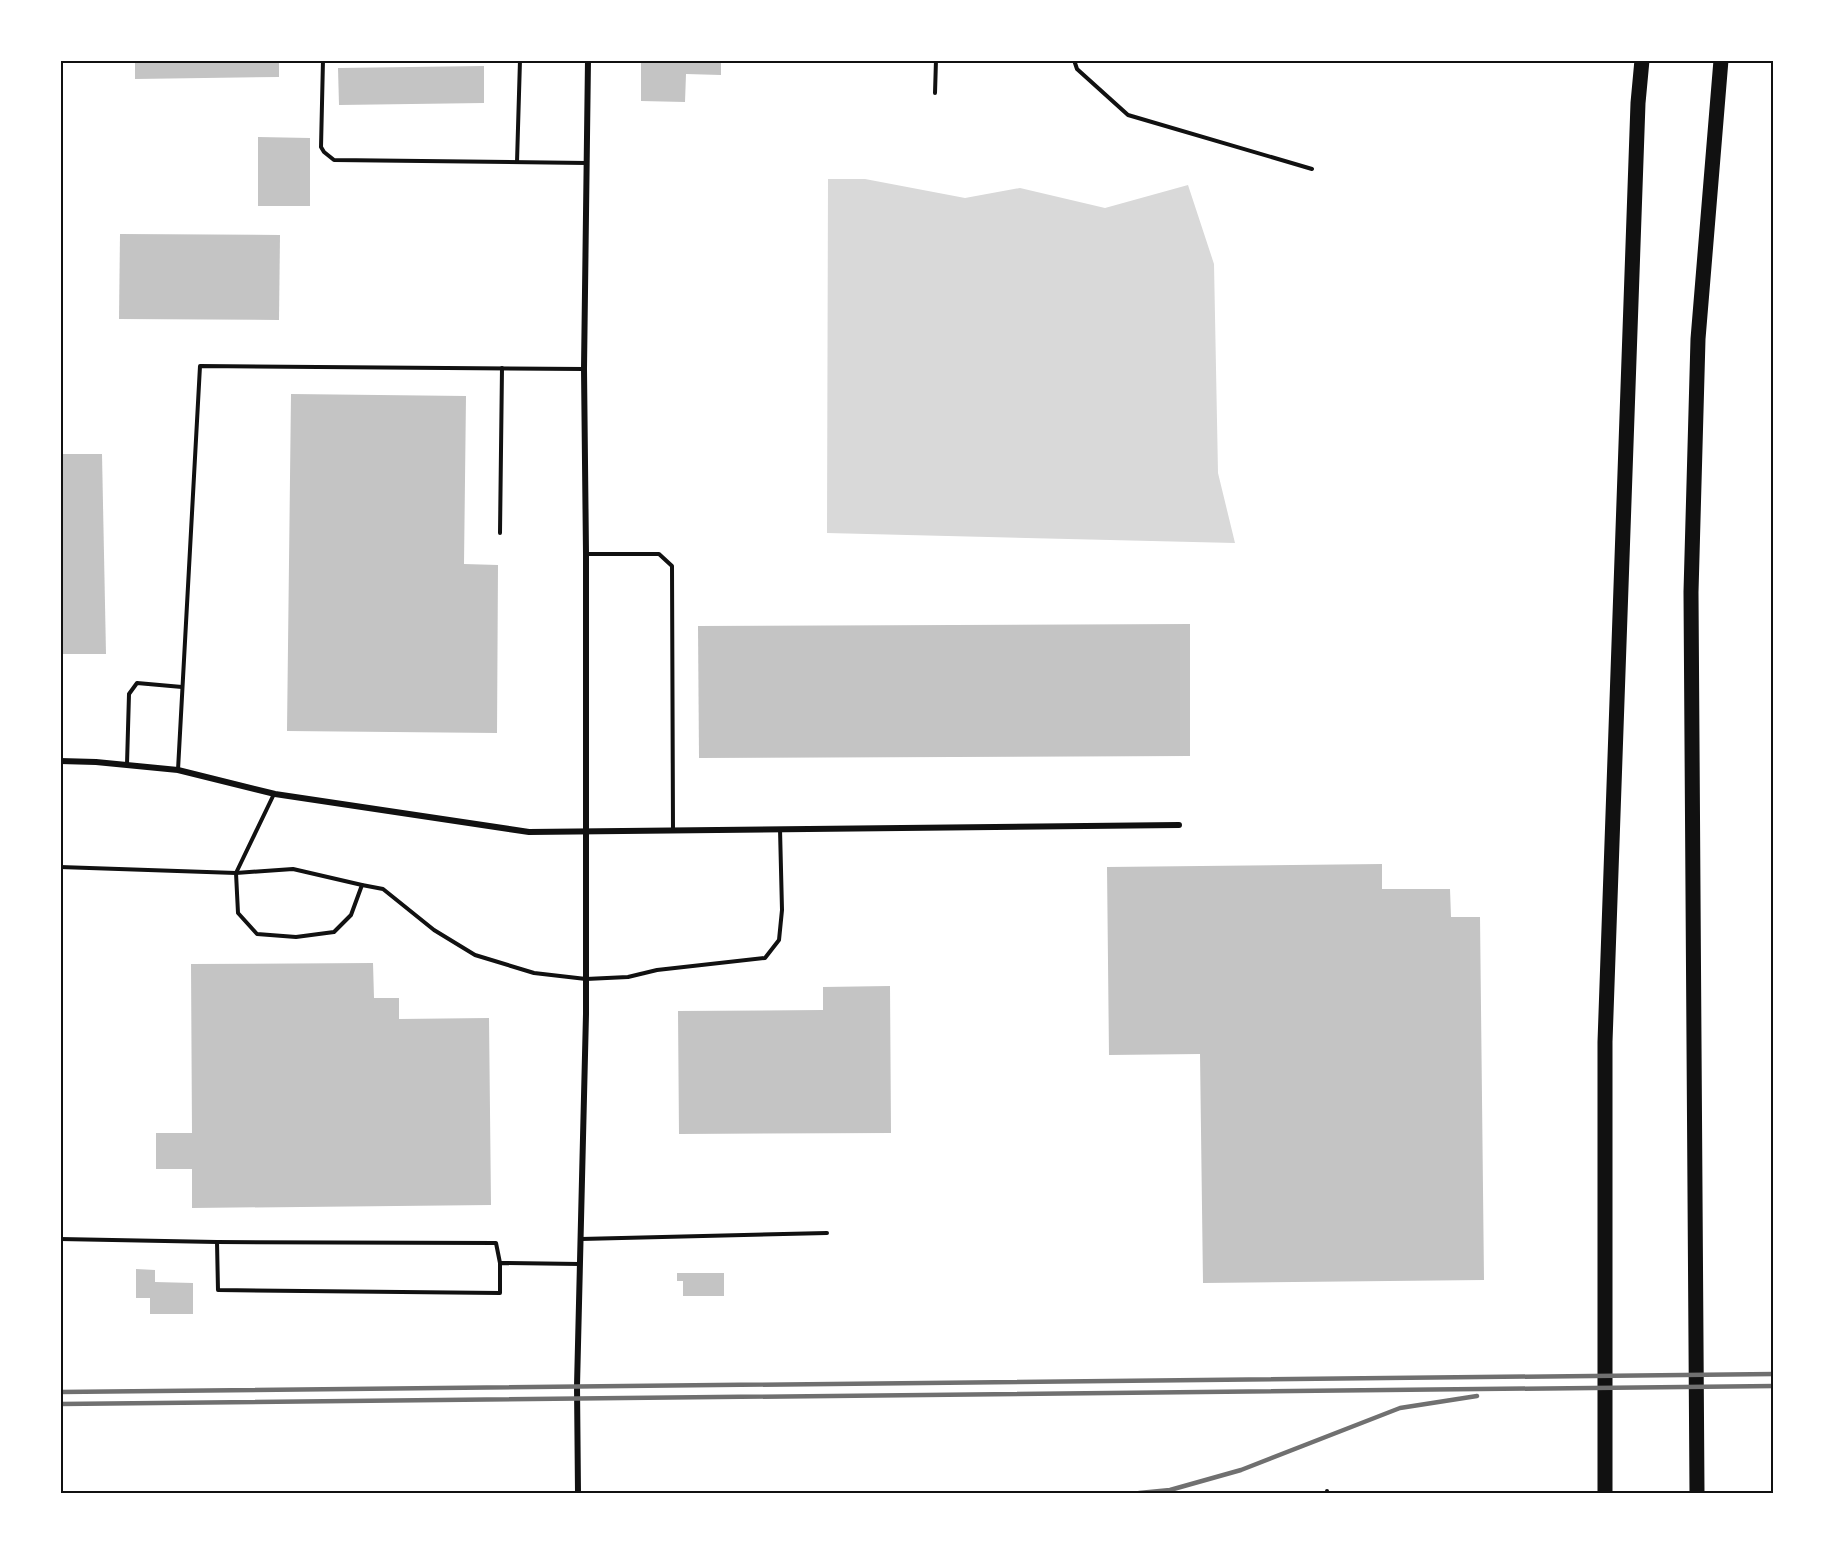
<svg xmlns="http://www.w3.org/2000/svg" width="1834" height="1553" font-family="Commissioner,sans-serif">
	<rect width="100%" height="100%" fill="#fff"/>
	<path fill="#d9d9d9" d="M828,179H865L965,198L1020,188L1105,208L1188,185L1214,264L1218,473L1235,543L827,533Z"/>
	<g fill="#c4c4c4">
		<path d="M135,60H279V77L135,79Z"/>
		<path d="M641,60H721V75L686,74L685,102L641,101Z"/>
		<path d="M484,66V103L339,105L338,68Z"/>
		<path d="M258,137L310,138V206H258Z"/>
		<path d="M120,234L280,235L279,320L119,319Z"/>
		<path d="M291,394L466,396L464,564L498,565L497,733L287,731Z"/>
		<path d="M60,454H102L106,654H60Z"/>
		<path d="M1190,624V756L699,758L698,626Z"/>
		<path d="M1382,864V889H1450L1451,917H1480L1484,1280L1203,1283L1200,1054L1109,1055L1107,867Z"/>
		<path d="M373,963L374,998H399V1019L489,1018L491,1205L192,1208V1169H156V1133H192L191,964Z"/>
		<path d="M890,986L891,1133L679,1134L678,1011L823,1010V987Z"/>
		<path d="M136,1269L155,1270V1282L193,1283V1314H150V1298H136Z"/>
		<path d="M677,1273H724V1296H683V1281H677Z"/>
	</g>
	<g fill="none" stroke-linecap="round" stroke-linejoin="round">
		<g stroke="#111" stroke-width="4">
			<path d="M323,60L321,147L324,152L334,160L587,163"/>
			<path d="M1074,60L1077,69L1128,115L1312,169"/>
			<path d="M935,93L936,60"/>
			<path d="M517,162L520,60"/>
			<path d="M500,533L502,368"/>
			<path d="M587,554H659L672,566L673,830"/>
			<path d="M127,764L129,694L137,683L182,687"/>
			<path d="M178,770L200,366L584,369"/>
			<path d="M274,794L236,873L238,913L257,934L296,937L334,932L351,915L362,885"/>
			<path d="M60,867L236,873L293,869L362,885L383,889L434,930L475,955L534,973L586,979L628,977L657,970L765,958L779,940L782,910L780,829"/>
			<path d="M60,1239L217,1242L218,1290L500,1293V1263L580,1264"/>
			<path d="M581,1239L827,1233"/>
			<path d="M217,1242L496,1243L500,1263"/>
			<path d="M1327,1491V1493"/>
		</g>
		<g stroke="#111" stroke-width="6">
			<path d="M60,761L96,762L178,770L275,794L529,832L1179,825"/>
			<path d="M578,1493L577,1386L586,1014V554L584,369L588,60"/>
		</g>
		<g stroke="#111" stroke-width="15">
			<path d="M1605,1493V1042L1638,103L1642,60"/>
			<path d="M1697,1493L1691,592L1698,339L1721,60"/>
		</g>
		<g stroke="#707070" stroke-width="4.5">
			<path d="M60,1392L1774,1374"/>
			<path d="M60,1404L1774,1386"/>
			<path d="M1139,1493L1170,1490L1241,1470L1400,1408L1477,1396"/>
		</g>
	</g>
	<rect width="1834" height="1553" fill="none" stroke="#ffffff" stroke-width="123"/>
	<rect x="62" y="62" width="1710" height="1430" fill="none" stroke="#111" stroke-width="2"/>
</svg>
